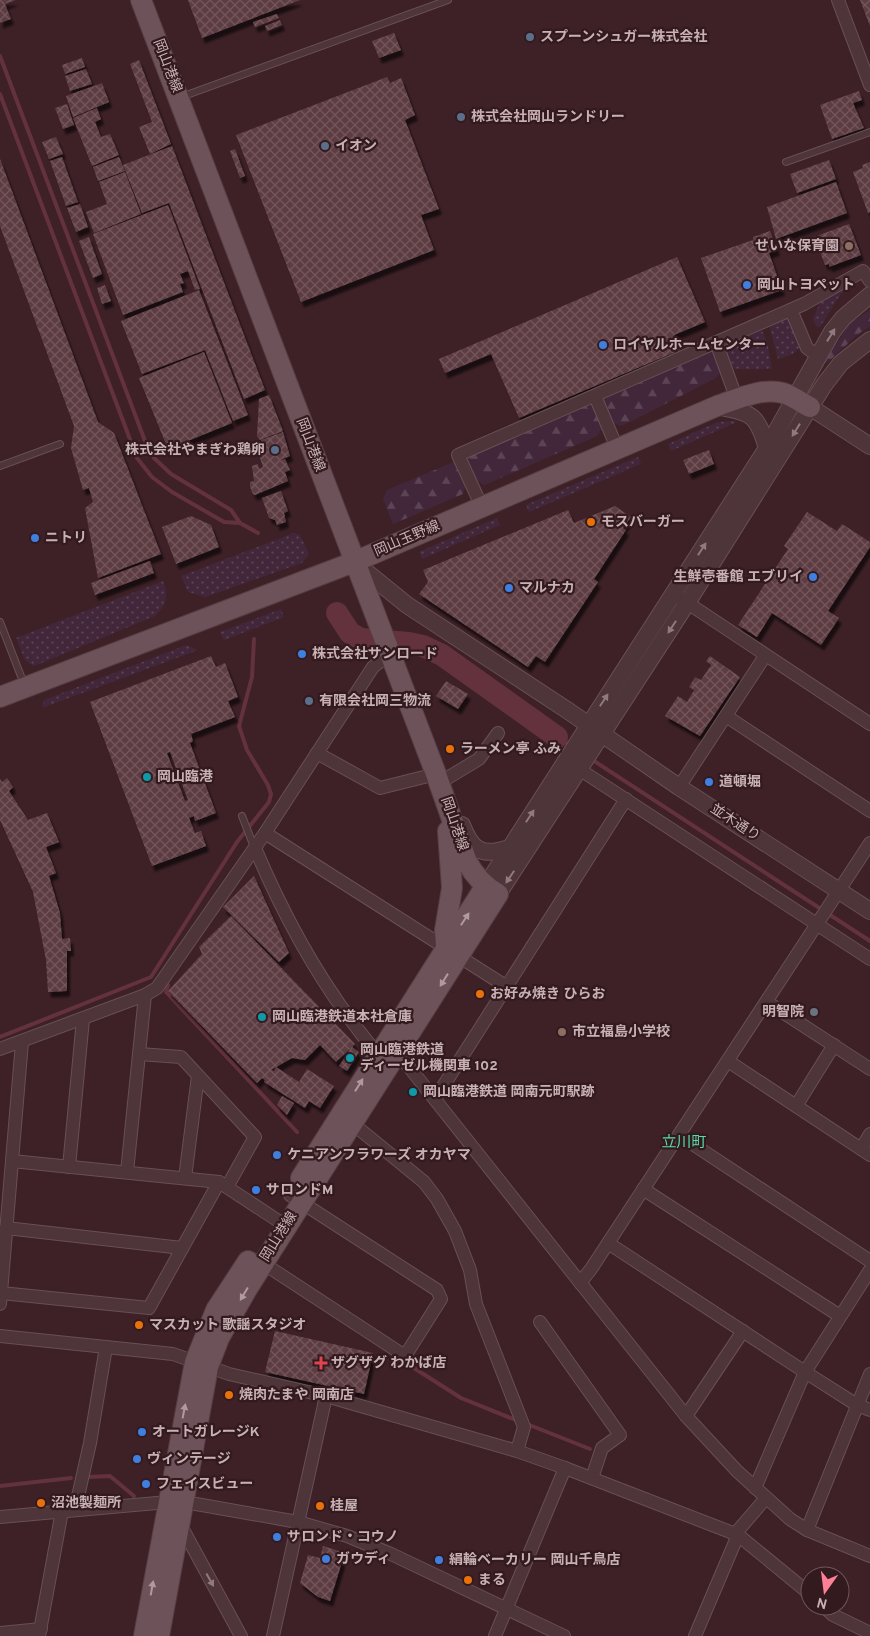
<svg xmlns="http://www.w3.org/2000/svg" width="870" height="1636" font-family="Overpass,'Noto Sans JP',sans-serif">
	<defs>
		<pattern id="grass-dots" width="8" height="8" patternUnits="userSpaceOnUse" patternTransform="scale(1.25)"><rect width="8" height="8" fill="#42273b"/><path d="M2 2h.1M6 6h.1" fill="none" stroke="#5c4455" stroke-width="1.8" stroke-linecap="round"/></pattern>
		<pattern id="forest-firs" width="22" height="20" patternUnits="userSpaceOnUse" patternTransform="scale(1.25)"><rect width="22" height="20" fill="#42273b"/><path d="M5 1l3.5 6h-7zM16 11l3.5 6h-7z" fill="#5c4455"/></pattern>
		<pattern id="building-cross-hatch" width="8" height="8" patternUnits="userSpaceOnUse" patternTransform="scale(1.25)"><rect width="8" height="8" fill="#5d3d43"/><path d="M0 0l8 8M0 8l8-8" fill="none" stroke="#73575c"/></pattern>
		<filter id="shadow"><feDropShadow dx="3" dy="5.5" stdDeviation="1" flood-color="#0009"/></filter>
	</defs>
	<rect width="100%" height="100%" fill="#3d2127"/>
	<g fill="url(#grass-dots)">
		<path d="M844,289L820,327L816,326L813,319L822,298Z"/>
		<path d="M785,318L789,320L800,348L791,355L778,359L770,328L772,323Z"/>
		<path d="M761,328L767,342L772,369H735L731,366L722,344Z"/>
		<path d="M732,421L737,422L671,451L668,444L718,422Z"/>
		<path d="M638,457L641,464L529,512L526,505Z"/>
		<path d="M497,518L500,525L422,559L419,552Z"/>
		<path d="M294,533L300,535L309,554L302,563L205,597L188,592L181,576Z"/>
		<path d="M163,581C169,595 167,605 155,616L39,664L33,666L25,660L16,638Z"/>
		<path d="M281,609L284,617L224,640L220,632Z"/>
		<path d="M186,645L198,650L42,708L44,700Z"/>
	</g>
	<g fill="url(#forest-firs)">
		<path d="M870,310V327L858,334L828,362L824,363L849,324Z"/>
		<path d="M714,348L721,372L716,378L630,422L620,426L612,422L600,397Z"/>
		<path d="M592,401L603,427L597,436L489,483L484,485L476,480L466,458Z"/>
		<path d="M456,461L466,485L463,494L393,524L383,499L387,490Z"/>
	</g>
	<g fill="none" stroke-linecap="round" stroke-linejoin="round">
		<g stroke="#63323c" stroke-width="4">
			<path d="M0,56L145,441L154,458L171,474L231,510L240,523L258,533"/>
			<path d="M0,94L137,458L152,477L172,492L224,522L240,523"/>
			<path d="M557,737L571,746"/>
			<path d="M591,759L870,941"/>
			<path d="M163,981L168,985L166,992L297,1132"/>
			<path d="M0,1037L151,977L237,842L269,802L271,794L268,785L247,750L239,726L252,677L254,639"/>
			<path d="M403,1361L461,1398L518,1421"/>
			<path d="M527,1424L590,1449"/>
			<path d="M88,1477L110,1476L134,1496"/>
			<path d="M0,1486L71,1478"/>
		</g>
		<path stroke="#63323c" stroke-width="22" d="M337,613L350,633L361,639L409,643L423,646L442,655L557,737"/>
	</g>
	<g fill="url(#building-cross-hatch)" fill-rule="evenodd" filter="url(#shadow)">
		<path d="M0,0H16L5,4L11,19L0,23Z"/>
		<path d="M188,0H300L202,38Z"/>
		<path d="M860,0H870V26Z"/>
		<path d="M277,14L279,18L255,27L253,22Z"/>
		<path d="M280,20L282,25L267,31L265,26Z"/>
		<path d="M394,33L401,50L379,58L372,41Z"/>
		<path d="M82,58L85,67L65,74L62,65Z"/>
		<path d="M139,60L171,144L150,154L139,127L152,122L130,64Z"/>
		<path d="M86,69L92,84L70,91L65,76Z"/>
		<path d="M387,77L390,83L401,78L415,115L405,120L439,209L421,215L434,250L301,302L236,135Z"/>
		<path d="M102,83L109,102L73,117L66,96Z"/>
		<path d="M859,91L862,100L853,103L864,128L832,139L820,105Z"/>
		<path d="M67,104L74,125L63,129L55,108Z"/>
		<path d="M97,108L101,119L95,122L101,137L110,134L119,155L92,166L73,118Z"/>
		<path d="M56,137L63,154L49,159L42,142Z"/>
		<path d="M172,146L265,390L244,399L169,203L142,213L123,165Z"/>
		<path d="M235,149L245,176L240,178L230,151Z"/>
		<path d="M62,157L78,202L66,206L50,161Z"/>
		<path d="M119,157L125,171L98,181L93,167Z"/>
		<path d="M0,159L98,422L114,433L161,554L98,578L85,508L93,502L89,488L83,490L71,448L74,426L0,226Z"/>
		<path d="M829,160L836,179L797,193L790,174Z"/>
		<path d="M870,162V212L868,213L853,172L863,168L862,165Z"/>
		<path d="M125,172L141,214L94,233L86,212L107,204L99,182Z"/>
		<path d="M836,182L847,213L776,239L767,207Z"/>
		<path d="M80,204L88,227L76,232L67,208Z"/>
		<path d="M168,205L200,289L195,290L188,271L180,274L184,283L180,284L183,292L123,315L93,234Z"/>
		<path d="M849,224L861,255L829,267V264L825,265L814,237Z"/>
		<path d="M770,231L777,250L769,253L782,290L720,312L701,258L753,240V237Z"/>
		<path d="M89,237L102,274L93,278L79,241Z"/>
		<path d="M677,257L705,322L674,335L680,350L519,418L491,354L445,373L439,359Z"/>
		<path d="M105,285L111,301L102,304L97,288Z"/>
		<path d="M199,290L248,415L233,421L205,350L142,374L121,321Z"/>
		<path d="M204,352L232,423L168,449L139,378Z"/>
		<path d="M269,395L283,431L260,440L257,436L259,399Z"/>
		<path d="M283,432L290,456L278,461L285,459L290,470L285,472L288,481L255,495L253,494L250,487V482L254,481L252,466L258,464L259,469L263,467L258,452L264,450L261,440Z"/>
		<path d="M709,450L714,464L689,474L683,460Z"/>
		<path d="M281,491L288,511L284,513L286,522L277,525L275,520L269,518L262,498Z"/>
		<path d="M615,506L631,517L623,528L626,530L594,579L598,582L545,662L536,656L528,667L419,594L428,582L423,570L568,510L574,523Z"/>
		<path d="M807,512L837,531L842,524L870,542V547L828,611L839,618L821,645L772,613L757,637L738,625L788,549L784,546Z"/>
		<path d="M191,516L211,525L219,547L176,564L162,527Z"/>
		<path d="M150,561L154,573L95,595L91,583Z"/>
		<path d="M211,656L216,667L225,663L238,697L228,701L235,717L191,734L193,741L190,743L216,813L195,821L194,816L189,818L195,833L201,831L206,846L152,866L90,702ZM170,752L188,800L185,801L167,753Z"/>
		<path d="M710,656L740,677L700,736L665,716L678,696L687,702L694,690L689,687L695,677L701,680L711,665L706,661Z"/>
		<path d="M446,681L468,694L458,709L436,696Z"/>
		<path d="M7,778L13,787L9,791L28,820L47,813L59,842L46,847L56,873L49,876L60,913L62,939L70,938L71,951H67V991L48,992L46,960L33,892L0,820V779L2,782Z"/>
		<path d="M254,876L289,953L279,962L223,907Z"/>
		<path d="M231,916L355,1044L352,1047L359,1052L347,1071L339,1066L351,1048L336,1062L320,1045L305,1060L292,1058L271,1070L274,1071L276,1067L299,1082L307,1069L334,1086L320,1108L309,1101L305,1108L264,1082L265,1080L262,1078L257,1083L168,991L202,954L199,947Z"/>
		<path d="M282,1096L294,1103L287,1115L277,1105Z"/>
		<path d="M275,1331L373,1353L364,1394L265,1372Z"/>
		<path d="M323,1546L339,1551L342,1562L330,1601L318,1597L300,1583L308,1555L320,1558Z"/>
	</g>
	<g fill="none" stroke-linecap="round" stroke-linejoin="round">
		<defs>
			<g id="service">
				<path d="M181,97L448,0"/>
				<path d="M786,162L870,132"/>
				<path d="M0,466L60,444"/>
				<path d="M0,622L24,684"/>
				<path d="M242,816L254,847"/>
			</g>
			<g id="minor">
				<path d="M838,0L870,85"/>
				<path d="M791,310L807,348L819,357"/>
				<path d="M716,342L737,400"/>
				<path d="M595,396L617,448"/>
				<path d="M482,507L458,455L804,304L863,271L870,281"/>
				<path d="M680,598L870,724"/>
				<path d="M726,716L870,811"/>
				<path d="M317,753L380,788L436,774"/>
				<path d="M579,769L870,959"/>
				<path d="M439,783L479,759L498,733"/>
				<path d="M679,787L765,656"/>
				<path d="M265,833L507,987"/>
				<path d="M255,848C287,924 327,996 382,1059"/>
				<path d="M767,1002L870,1069"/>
				<path d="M394,1048L686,1416L737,1471L790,1519L807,1530L870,1556"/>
				<path d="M0,1049L145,995L157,988L265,833L373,667L390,654"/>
				<path d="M139,1054L181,1057L255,1137L227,1187"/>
				<path d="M728,1061L870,1155"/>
				<path d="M435,1099L626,799"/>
				<path d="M796,1106L834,1045"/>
				<path d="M347,1119L424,1182L437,1199L455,1231L470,1270L476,1304L524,1427L517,1451"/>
				<path d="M679,1135L870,1261"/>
				<path d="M861,1149L870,1134"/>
				<path d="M12,1161L219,1182L286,1226"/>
				<path d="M69,1167L83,1019"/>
				<path d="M127,1172L145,995"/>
				<path d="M185,1178L198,1076"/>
				<path d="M643,1189L840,1316"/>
				<path d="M6,1228L182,1248"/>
				<path d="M608,1243L805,1372L857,1405L870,1410"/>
				<path d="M258,1260L405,1356L441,1299L437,1290L290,1195"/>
				<path d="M580,1283L591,1269L870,843"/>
				<path d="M1,1293L149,1308L219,1182"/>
				<path d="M0,1304L22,1042"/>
				<path d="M540,1322L620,1435L602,1448L592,1478"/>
				<path d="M0,1336L173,1354L229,1374L326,1396L517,1451L565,1468L738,1535L810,1594"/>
				<path d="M686,1416L743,1331"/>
				<path d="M755,1488L805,1372L870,1270"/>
				<path d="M75,1510L90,1443L106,1347"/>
				<path d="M0,1517L168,1502L196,1504L298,1522L347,1536L391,1554L564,1636"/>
				<path d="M180,1524L241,1636"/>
				<path d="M807,1530L870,1374"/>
				<path d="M735,1534L766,1498"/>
				<path d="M823,1606L833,1615L870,1633"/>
				<path d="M0,1633L41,1629"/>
				<path d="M39,1636L62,1511"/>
				<path d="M273,1636L326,1396"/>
				<path d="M495,1636L565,1468"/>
				<path d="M695,1636L738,1535"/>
			</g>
			<g id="tertiary">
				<path d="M717,406C752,414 756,412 767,448"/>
				<path d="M810,407L870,446"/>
				<path d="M354,562L407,605L567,710L679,787L870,911"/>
				<path d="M462,825C472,851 482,857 509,848"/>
				<path d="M485,887L767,448L832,332L843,318L870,295"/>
				<path d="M498,894L687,603L824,385L841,363L870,340"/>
			</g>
			<g id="primary">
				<path d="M141,0L436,774L467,862C475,877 484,886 498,894L247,1289L219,1338L208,1367L159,1636"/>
				<path d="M0,697L354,562L717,406C738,399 764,386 786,394C794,397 802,403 810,407"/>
				<path d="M446,946L445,930L452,888L448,831"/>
				<path d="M301,1178L485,887"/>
				<path d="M144,1636L195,1362L216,1310L248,1261"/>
			</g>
		</defs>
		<use href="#service" stroke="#685055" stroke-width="8"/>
		<use href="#minor" stroke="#685055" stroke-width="14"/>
		<use href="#tertiary" stroke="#685055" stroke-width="18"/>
		<use href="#primary" stroke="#563e43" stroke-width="22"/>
		<use href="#service" stroke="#4d353a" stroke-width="6"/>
		<use href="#minor" stroke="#4d353a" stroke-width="12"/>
		<use href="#tertiary" stroke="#4d353a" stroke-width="16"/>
		<use href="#primary" stroke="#6d5359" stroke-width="20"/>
	</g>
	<defs><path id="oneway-solid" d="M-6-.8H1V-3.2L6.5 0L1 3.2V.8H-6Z" transform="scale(1.25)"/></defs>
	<g fill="#91797e">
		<use href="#oneway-solid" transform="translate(831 335) rotate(-58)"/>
		<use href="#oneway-solid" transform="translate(796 430) rotate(122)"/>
		<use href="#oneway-solid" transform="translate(702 549) rotate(-57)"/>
		<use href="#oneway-solid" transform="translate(672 627) rotate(123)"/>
		<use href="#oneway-solid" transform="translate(604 700) rotate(-57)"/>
		<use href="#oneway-solid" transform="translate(530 816) rotate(-57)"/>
		<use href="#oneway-solid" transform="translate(510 877) rotate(124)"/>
		<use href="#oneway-solid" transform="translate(210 1580) rotate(61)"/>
	</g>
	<g fill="#b19a9e">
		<use href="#oneway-solid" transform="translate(465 919) rotate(-57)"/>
		<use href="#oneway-solid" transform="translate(444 980) rotate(122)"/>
		<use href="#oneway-solid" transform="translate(359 1085) rotate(-58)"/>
		<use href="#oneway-solid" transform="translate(244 1294) rotate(121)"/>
		<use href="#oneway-solid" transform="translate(184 1411) rotate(-79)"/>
		<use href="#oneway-solid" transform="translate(152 1588) rotate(-80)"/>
	</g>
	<g fill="#5c6f8a" stroke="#321a1f" stroke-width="2">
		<circle cx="530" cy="37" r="5"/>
		<circle cx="461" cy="117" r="5"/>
		<circle cx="325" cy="146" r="5"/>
		<circle cx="275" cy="450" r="5"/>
		<circle cx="309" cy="701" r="5"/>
	</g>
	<g fill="#8d6e63" stroke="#321a1f" stroke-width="2">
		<circle cx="849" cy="246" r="5"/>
		<circle cx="562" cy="1032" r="5"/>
	</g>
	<g fill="#3f7fe0" stroke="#321a1f" stroke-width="2">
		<circle cx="747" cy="285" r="5"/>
		<circle cx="603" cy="345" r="5"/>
		<circle cx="35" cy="538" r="5"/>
		<circle cx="813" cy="577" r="5"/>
		<circle cx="509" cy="588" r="5"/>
		<circle cx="302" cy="654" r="5"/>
		<circle cx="709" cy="782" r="5"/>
		<circle cx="277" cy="1155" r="5"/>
		<circle cx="256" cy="1190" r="5"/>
		<circle cx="142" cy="1432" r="5"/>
		<circle cx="137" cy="1459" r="5"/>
		<circle cx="146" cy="1484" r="5"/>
		<circle cx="277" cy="1537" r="5"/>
		<circle cx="326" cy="1559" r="5"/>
		<circle cx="439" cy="1560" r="5"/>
	</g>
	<g fill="#e8710a" stroke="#321a1f" stroke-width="2">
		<circle cx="591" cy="522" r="5"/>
		<circle cx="450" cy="749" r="5"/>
		<circle cx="480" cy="994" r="5"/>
		<circle cx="139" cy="1325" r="5"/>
		<circle cx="229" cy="1395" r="5"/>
		<circle cx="41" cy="1503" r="5"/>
		<circle cx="320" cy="1506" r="5"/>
		<circle cx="468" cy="1580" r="5"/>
	</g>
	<g fill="#0f9aa8" stroke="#321a1f" stroke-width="2">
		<circle cx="147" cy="777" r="5"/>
		<circle cx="262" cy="1017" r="5"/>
		<circle cx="350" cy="1058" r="5"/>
		<circle cx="413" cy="1092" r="5"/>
	</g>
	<circle fill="#6b7280" stroke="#321a1f" stroke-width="2" cx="814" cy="1012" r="5"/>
	<path fill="#e0444e" stroke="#321a1f" stroke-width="2" d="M318.5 1355.5h5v5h5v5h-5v5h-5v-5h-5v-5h5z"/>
	<g text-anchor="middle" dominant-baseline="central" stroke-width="4.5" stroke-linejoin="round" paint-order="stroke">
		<g font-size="14" font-weight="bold" fill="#c8b1b5" stroke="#321a1f" text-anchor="start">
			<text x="540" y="37">スプーンシュガー株式会社</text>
			<text x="471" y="117">株式会社岡山ランドリー</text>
			<text x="335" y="146">イオン</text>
			<text x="839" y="246" text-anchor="end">せいな保育園</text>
			<text x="757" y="285">岡山トヨペット</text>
			<text x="613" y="345">ロイヤルホームセンター</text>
			<text x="265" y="450" text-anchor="end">株式会社やまぎわ鶏卵</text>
			<text x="601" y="522">モスバーガー</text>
			<text x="45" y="538">ニトリ</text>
			<text x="803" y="577" text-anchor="end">生鮮壱番館 エブリイ</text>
			<text x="519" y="588">マルナカ</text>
			<text x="312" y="654">株式会社サンロード</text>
			<text x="319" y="701">有限会社岡三物流</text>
			<text x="460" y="749">ラーメン亭 ふみ</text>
			<text x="157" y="777">岡山臨港</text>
			<text x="719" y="782">道頓堀</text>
			<text x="490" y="994">お好み焼き ひらお</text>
			<text x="804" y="1012" text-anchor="end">明智院</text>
			<text x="272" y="1017">岡山臨港鉄道本社倉庫</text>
			<text x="572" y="1032">市立福島小学校</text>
			<text x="360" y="1050">岡山臨港鉄道<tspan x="360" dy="16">ディーゼル機関車 102</tspan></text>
			<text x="423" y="1092">岡山臨港鉄道 岡南元町駅跡</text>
			<text x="287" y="1155">ケニアンフラワーズ オカヤマ</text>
			<text x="266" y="1190">サロンドM</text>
			<text x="149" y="1325">マスカット 歌謡スタジオ</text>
			<text x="331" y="1363">ザグザグ わかば店</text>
			<text x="239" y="1395">焼肉たまや 岡南店</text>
			<text x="152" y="1432">オートガレージK</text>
			<text x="147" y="1459">ヴィンテージ</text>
			<text x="156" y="1484">フェイスビュー</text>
			<text x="51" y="1503">沼池製麺所</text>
			<text x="330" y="1506">桂屋</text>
			<text x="287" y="1537">サロンド・コウノ</text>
			<text x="336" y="1559">ガウディ</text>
			<text x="449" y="1560">絹輪ベーカリー 岡山千鳥店</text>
			<text x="478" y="1580">まる</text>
		</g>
		<g font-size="14" fill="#c8b1b5" stroke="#321a1f">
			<text transform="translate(167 66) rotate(69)">岡山港線</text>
			<text transform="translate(310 445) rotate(69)">岡山港線</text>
			<text transform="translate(407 539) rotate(-23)">岡山玉野線</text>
			<text transform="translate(735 823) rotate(33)">並木通り</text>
			<text transform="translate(454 824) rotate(71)">岡山港線</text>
			<text transform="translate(279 1237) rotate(-58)">岡山港線</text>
		</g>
		<g font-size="15" fill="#5adaac" stroke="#321a1f">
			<text x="684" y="1143">立川町</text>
		</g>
	</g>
	<g transform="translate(825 1591) rotate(194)"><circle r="24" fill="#321a1f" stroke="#6e565b"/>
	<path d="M0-4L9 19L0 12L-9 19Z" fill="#fe8097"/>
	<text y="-8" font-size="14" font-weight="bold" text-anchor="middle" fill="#c8b1b5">N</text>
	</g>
</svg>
